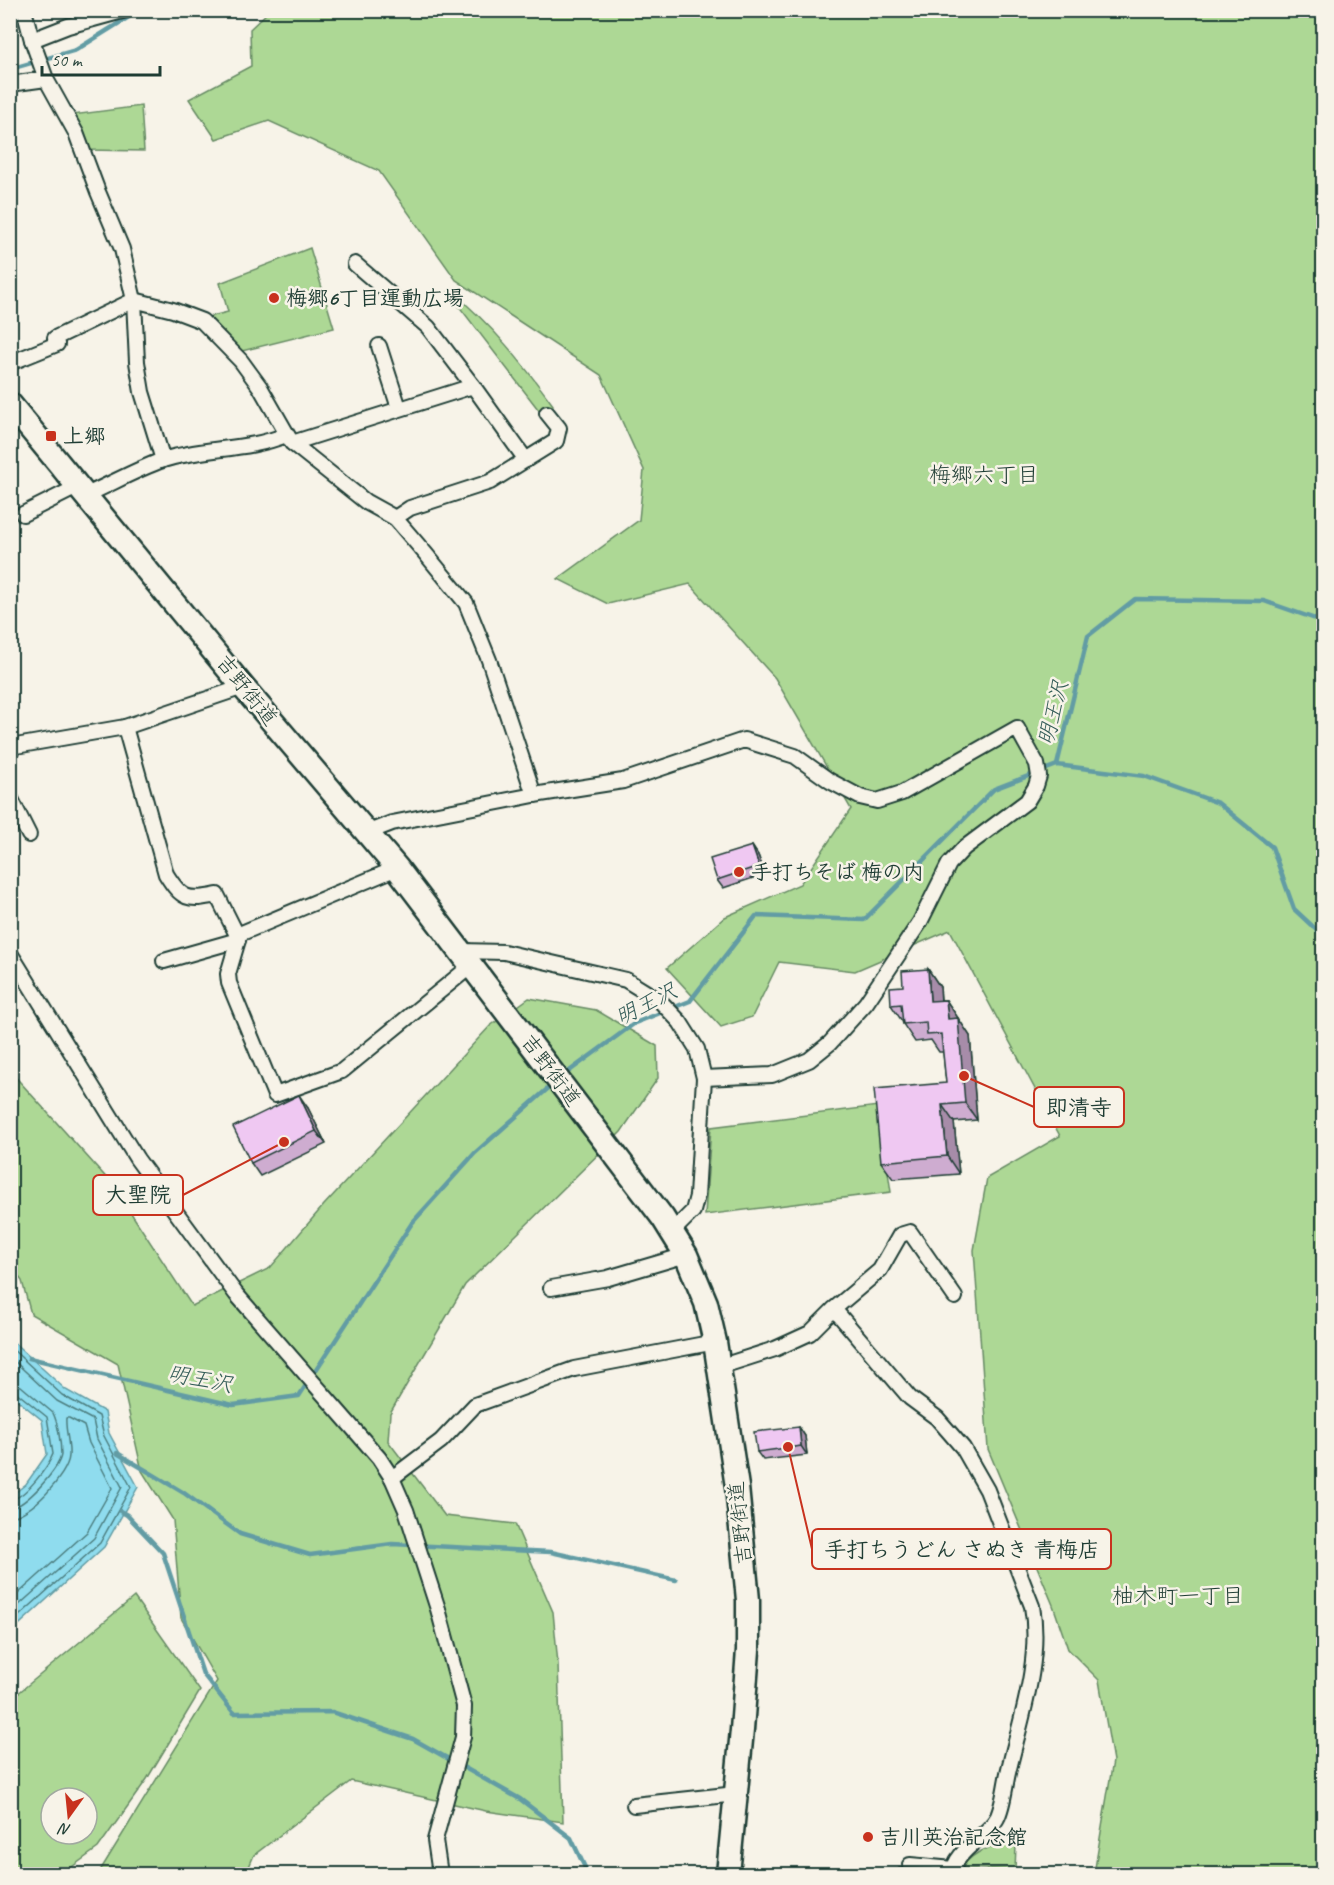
<svg xmlns="http://www.w3.org/2000/svg" width="1334" height="1885" font-family="Caveat,'Klee One',sans-serif">
	<rect width="100%" height="100%" fill="#f7f3e8"/>
	<filter id="ink" filterUnits="userSpaceOnUse"><feTurbulence type="fractalNoise" baseFrequency=".0167" numOctaves="2"/><feDisplacementMap in="SourceGraphic" scale="12" xChannelSelector="R" yChannelSelector="G"/><feConvolveMatrix kernelMatrix="1 2 1 2 8 2 1 2 1" color-interpolation-filters="sRGB"/></filter>
	<g filter="url(#ink)">
		<g fill="#add895" stroke="#668a64" stroke-width="1.5" fill-rule="evenodd">
			<path d="M269,11H1323V1874H1094L1113,1761L1099,1680L1068,1649L1053,1605L988,1449L974,1250L987,1178L1060,1136L950,930L855,971L779,962L752,1017L721,1027L667,968L725,917L800,884L851,809L775,678L690,584L608,604L558,579L639,520L644,470L601,375L456,280L379,171L269,121L216,139L189,99L251,66L250,29Z"/>
			<path d="M141,106L144,151L87,150L72,115Z"/>
			<path d="M310,248L334,328L242,351L208,317L228,312L220,283Z"/>
			<path d="M451,291C493,326 521,361 553,405L541,413L448,292Z"/>
			<path d="M529,998L596,1010L657,1046L658,1078L621,1132L465,1285L390,1413L388,1441L445,1516L515,1524L553,1612L558,1664L563,1822L486,1811L351,1781L254,1855L246,1874H98L217,1681L181,1618L173,1520L142,1471L118,1364L31,1314L22,1281L11,1266L10,1071L112,1184L192,1306L270,1268L324,1205L490,1026Z"/>
			<path d="M878,1106L891,1192L705,1215L711,1127Z"/>
			<path d="M134,1597L200,1691L147,1779L98,1848L62,1874H30L11,1864V1699ZM51,1798H87V1834H51Z"/>
			<path d="M1016,1845L1015,1870L960,1868C979,1847 989,1847 1016,1845Z"/>
		</g>
		<path fill="#8fdcee" stroke="#629ca4" stroke-width="1.5" d="M10,1339L66,1390L105,1412L109,1433L138,1487L104,1547L11,1632V1496L26,1484L47,1454L42,1420L11,1395Z"/>
		<g fill="none" stroke-linecap="round" stroke-linejoin="round">
			<g stroke="#4c7d7e" stroke-width="1.5">
				<path d="M10,1347L62,1395L99,1416L104,1436L131,1487L100,1543L10,1624"/>
				<path d="M10,1357L57,1401L93,1420L97,1439L122,1487L94,1538L10,1613"/>
				<path d="M10,1383L21,1386L53,1413C58,1423 61,1443 61,1455C59,1469 25,1507 10,1508"/>
				<path d="M10,1391L16,1392L47,1417L53,1454C48,1467 25,1498 10,1500"/>
				<path d="M10,1517C30,1516 68,1475 69,1456C70,1443 65,1430 66,1418H69L84,1426L89,1443L112,1488L87,1532L10,1601"/>
			</g>
			<g stroke="#629ca4" stroke-width="4.5">
				<path d="M10,69L76,50L140,10"/>
				<path d="M1057,765L1144,776L1218,803L1272,847L1294,909L1324,937"/>
				<path d="M564,1075L635,1023L690,1001L756,916L864,920L994,789L1057,765L1088,636L1135,599L1264,601L1324,622"/>
				<path d="M29,1358L233,1405L299,1396L412,1223L475,1153L553,1084"/>
				<path d="M117,1453L184,1493L240,1534L310,1555L392,1544L551,1552L676,1580"/>
				<path d="M120,1511L127,1515L163,1553L203,1674L234,1713L332,1712L413,1739L520,1799L571,1838L588,1874"/>
			</g>
			<defs>
				<g id="street">
					<path d="M24,10L32,40L46,79L76,133L98,192L122,249L134,300L137,362L142,392L163,460"/>
					<path d="M32,40L68,26L126,10"/>
					<path d="M10,84L46,79"/>
					<path d="M355,264L428,327L473,386L526,460"/>
					<path d="M379,346L399,408"/>
					<path d="M10,363L57,344L55,338L134,300L173,310L202,321L241,361L260,387L292,443L366,502L395,518L425,553L466,603L489,660L534,795"/>
					<path d="M292,443L473,386"/>
					<path d="M86,495C111,484 137,469 163,460C203,447 247,451 286,435"/>
					<path d="M23,514L79,486"/>
					<path d="M395,518L410,508L490,482L556,441L559,428L547,413"/>
					<path d="M125,727L166,874C182,900 188,901 217,895L237,935L238,940L228,974L229,983L275,1095L342,1071L472,965"/>
					<path d="M10,747L125,727L243,687"/>
					<path d="M10,797L29,835"/>
					<path d="M366,833L392,823L534,795L623,781L744,740L795,756L830,781L860,797L877,801L902,793L1017,728L1037,764L1039,776L1036,786L1027,801L964,848L949,864L920,922L866,1003L830,1043L809,1060L772,1075L704,1078"/>
					<path d="M237,935L397,868"/>
					<path d="M461,951L504,952L626,980L660,1001L680,1022L697,1049L704,1078L697,1196L693,1211L672,1232"/>
					<path d="M10,953L137,1159L236,1294L379,1458L392,1478L406,1510L438,1609L464,1706L463,1737L435,1840L440,1874"/>
					<path d="M164,961L238,940"/>
					<path d="M551,1288L608,1278L686,1255"/>
					<path d="M834,1309L880,1270L900,1235L910,1232L955,1297"/>
					<path d="M719,1367L775,1349L810,1333L834,1309L910,1398L937,1418L963,1448L987,1490L1032,1606C1042,1660 1020,1721 1008,1773C1005,1786 1003,1807 997,1818C988,1836 953,1852 953,1874"/>
					<path d="M392,1478L441,1441L475,1405L574,1369L715,1342"/>
					<path d="M634,1805L736,1794"/>
					<path d="M910,1865L953,1869"/>
				</g>
				<path id="primary" d="M10,404L243,687L397,868L663,1218L686,1255L706,1303L715,1342L737,1487L748,1600V1650L742,1730L728,1874"/>
			</defs>
			<use href="#street" stroke="#1f3d34" stroke-width="18"/>
			<use href="#primary" stroke="#1f3d34" stroke-width="27"/>
			<use href="#street" stroke="#f7f3e8" stroke-width="14"/>
			<use href="#primary" stroke="#f7f3e8" stroke-width="22"/>
		</g>
		<g fill="#ceacd0" stroke="#1f3d34" stroke-width="1.5">
			<path d="M752,846L758,855L765,874L723,888L717,880Z"/>
			<path d="M928,969L940,987L941,1000H946L970,1036L977,1120L954,1122L959,1174L893,1179L881,1162L946,1083L943,1052H939L931,1040L915,1042L903,1024L902,1021L891,1005L903,986Z"/>
			<path d="M308,1108L326,1144L260,1176L251,1163Z"/>
			<path d="M799,1427L805,1436L807,1455L763,1460L757,1452Z"/>
		</g>
		<g fill="#a78ca9" stroke="#1f3d34" stroke-width="1.5">
			<path d="M752,846L758,855L765,874L759,866Z"/>
			<path d="M928,969L940,987L942,1018L930,1001Z"/>
			<path d="M946,1000L970,1036L977,1120L965,1103L948,1019Z"/>
			<path d="M299,1095L308,1108L326,1144L316,1131Z"/>
			<path d="M942,1105L954,1122L959,1174L947,1156Z"/>
			<path d="M799,1427L805,1436L807,1455L801,1446Z"/>
		</g>
		<g fill="#efc8f2" stroke="#1f3d34" stroke-width="1.5">
			<path d="M752,846L759,866L717,880L710,859Z"/>
			<path d="M928,969L930,1001L946,1000L948,1019L958,1018L965,1103L942,1105L947,1156L881,1162L874,1089L946,1083L941,1034L927,1035L926,1022L903,1024L901,1004L891,1005L890,987L903,986L902,971Z"/>
			<path d="M299,1095L316,1131L251,1163L233,1127Z"/>
			<path d="M799,1427L801,1446L757,1452L754,1432Z"/>
			<path d="M899,1868L932,1869V1875H899Z"/>
		</g>
	</g>
	<g fill="#c8321e" stroke="#f7f3e8" stroke-width="2">
		<circle cx="274" cy="298" r="6"/>
		<rect x="45" y="430" width="12" height="12" rx="3"/>
		<circle cx="739" cy="872" r="6"/>
		<circle cx="868" cy="1837" r="6"/>
	</g>
	<g text-anchor="middle" dominant-baseline="central" stroke-width="5" stroke-linejoin="round" paint-order="stroke">
		<g font-size="21" font-weight="bold" fill="#1f3d34" stroke="#f7f3e8" text-anchor="start">
			<text x="286" y="298">梅郷6丁目運動広場</text>
			<text x="63" y="436">上郷</text>
			<text x="751" y="872">手打ちそば 梅の内</text>
			<text x="880" y="1837">吉川英治記念館</text>
		</g>
		<g font-size="21" fill="#1f3d34" stroke="#f7f3e8">
			<text transform="translate(247 690) rotate(51)">吉野街道</text>
			<text transform="translate(551 1070) rotate(53)">吉野街道</text>
			<text transform="translate(740 1523) rotate(-96)">吉野街道</text>
		</g>
		<g font-size="22" fill="#1f3d34" stroke="#f7f3e8">
			<text x="984" y="475">梅郷六丁目</text>
			<text x="1178" y="1596">柚木町一丁目</text>
		</g>
		<g font-size="22" font-style="italic" fill="#355d59" stroke="#f7f3e8">
			<text transform="translate(1053 713) rotate(-76)">明王沢</text>
			<text transform="translate(646 1004) rotate(-27)">明王沢</text>
			<text transform="translate(200 1379) rotate(11)">明王沢</text>
		</g>
	</g>
	<path fill="none" stroke="#c8321e" stroke-width="2" d="M964 1076L1034 1107M284 1142L183 1195M788 1447L812 1549"/>
	<g fill="#c8321e" stroke="#f7f3e8" stroke-width="2">
		<circle cx="964" cy="1076" r="6"/>
		<circle cx="284" cy="1142" r="6"/>
		<circle cx="788" cy="1447" r="6"/>
	</g>
	<g fill="#f7f3e8" stroke="#c8321e" stroke-width="2">
		<rect x="1034" y="1087" width="90" height="40" rx="6"/>
		<rect x="93" y="1175" width="90" height="40" rx="6"/>
		<rect x="812" y="1529" width="299" height="40" rx="6"/>
	</g>
	<g font-size="22" text-anchor="middle" font-weight="bold" fill="#1f3d34">
		<text x="1079" y="1115">即清寺</text>
		<text x="138" y="1202">大聖院</text>
		<text x="962" y="1557">手打ちうどん さぬき 青梅店</text>
	</g>
	<rect width="1334" height="1885" fill="none" stroke="#f7f3e8" stroke-width="36"/>
	<rect x="18" y="18" width="1298" height="1849" fill="none" stroke="#1f3d34" stroke-width="2" filter="url(#ink)"/>
	<g transform="translate(69 1816) rotate(195)"><circle r="28" fill="#f7f3e8" stroke="#a1aaa0" stroke-width="1.5"/>
	<path d="M0-4.5L10 22L0 15L-10 22Z" fill="#c8321e"/>
	<text y="-9" font-size="16" font-weight="bold" text-anchor="middle" fill="#1f3d34">N</text>
	</g>
	<path d="M42 66v9h118v-9" fill="none" stroke="#1f3d34" stroke-width="3"/>
	<text x="51" y="66" font-size="18" fill="#1f3d34" stroke="#f7f3e8" stroke-width="4.5" paint-order="stroke">50 m</text>
</svg>
